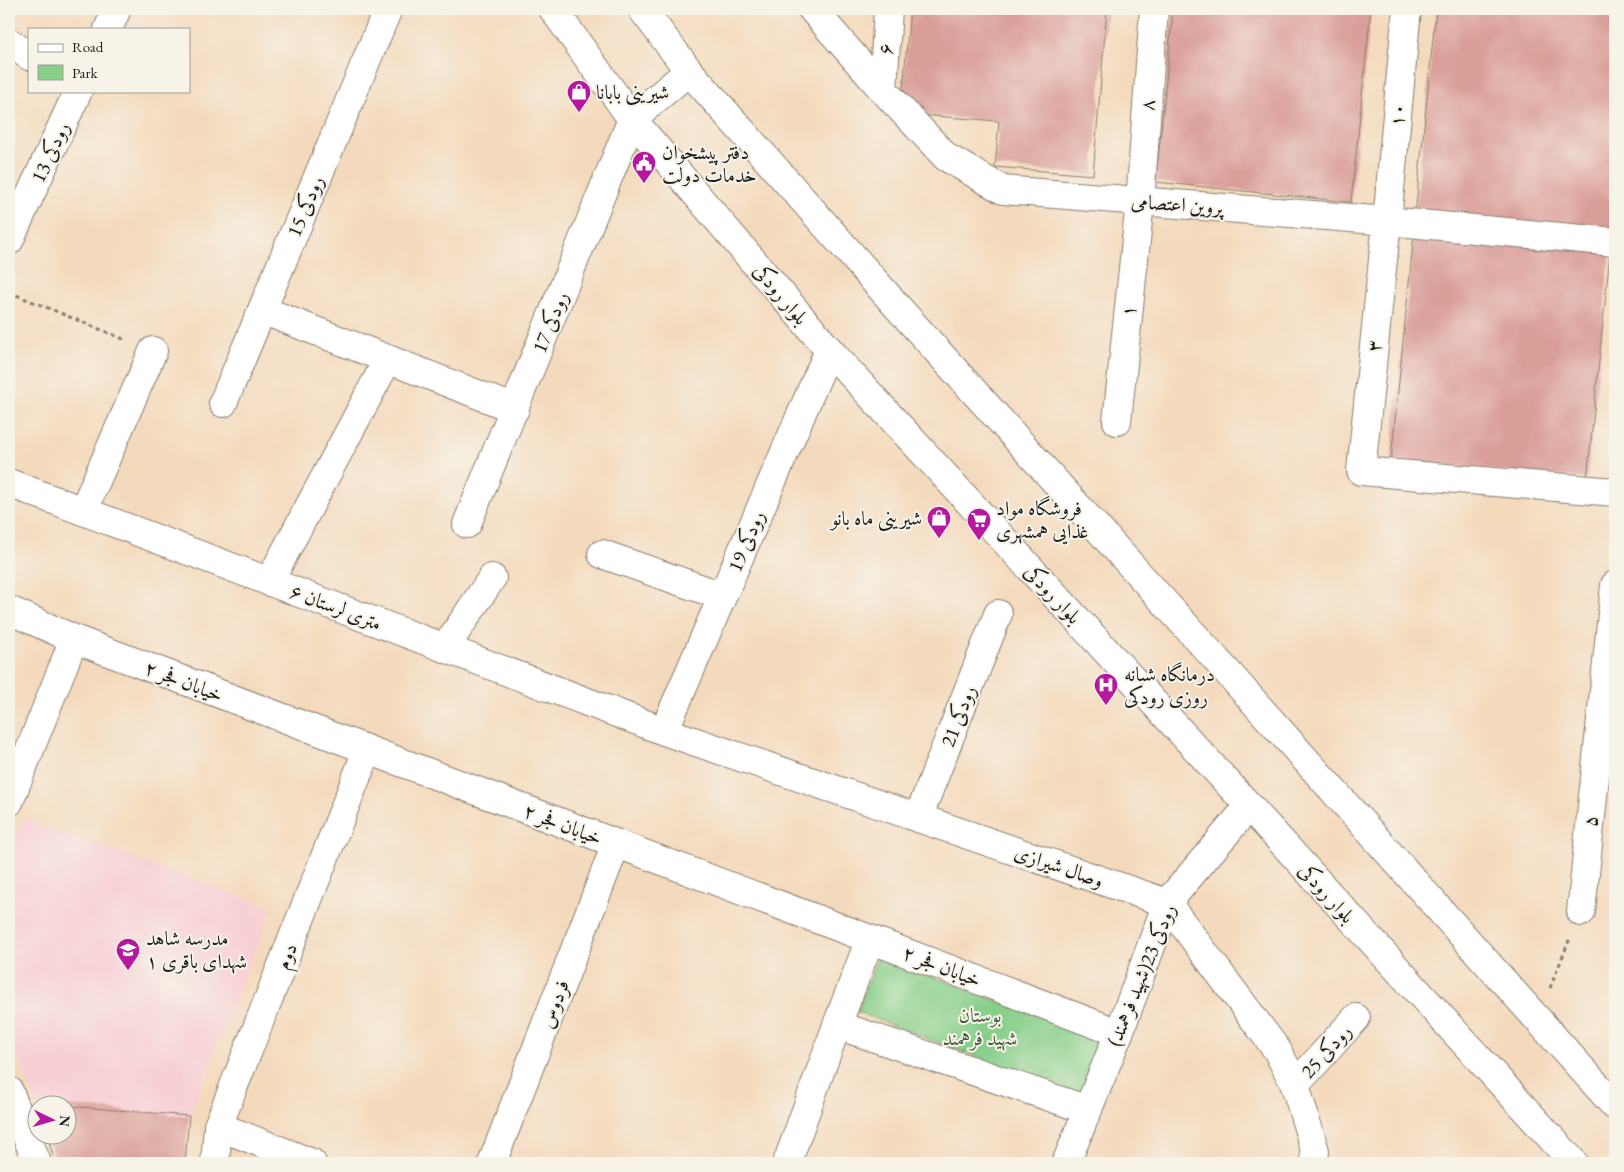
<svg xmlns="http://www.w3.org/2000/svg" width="1624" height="1172" font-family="'EB Garamond',Amiri,serif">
	<rect width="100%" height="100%" fill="#f7f3e8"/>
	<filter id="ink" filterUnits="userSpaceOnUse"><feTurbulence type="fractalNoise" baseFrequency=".02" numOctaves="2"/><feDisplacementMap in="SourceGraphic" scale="10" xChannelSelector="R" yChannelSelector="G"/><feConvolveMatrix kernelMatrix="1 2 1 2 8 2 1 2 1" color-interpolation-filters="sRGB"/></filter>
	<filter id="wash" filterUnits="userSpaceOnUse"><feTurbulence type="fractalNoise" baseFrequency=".0096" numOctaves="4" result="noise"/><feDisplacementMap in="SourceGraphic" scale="20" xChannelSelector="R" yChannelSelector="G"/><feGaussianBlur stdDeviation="1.12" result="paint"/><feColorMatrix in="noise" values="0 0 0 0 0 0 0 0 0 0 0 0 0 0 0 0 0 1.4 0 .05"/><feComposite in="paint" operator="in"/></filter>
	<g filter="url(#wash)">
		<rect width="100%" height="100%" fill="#f4dabd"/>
		<path fill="#f7cfd5" d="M24,819L272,908L189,1116L36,1103L9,1035V857Z"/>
		<path fill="#88cf8a" stroke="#527653" d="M878,956L1103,1040L1082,1097L857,1012Z"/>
		<g id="blocks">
			<g fill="#da9e99">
				<path d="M910,9H1107L1093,175L995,167L999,121L920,115L903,89Z"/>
				<path d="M1173,9H1371L1351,202L1156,182Z"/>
				<path d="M1436,9H1615V188L1611,235L1415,216Z"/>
				<path d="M1414,234L1610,253L1587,479L1391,460Z"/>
				<path d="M68,1106L189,1116L185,1163H55L47,1134H68Z"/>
			</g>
		</g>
	</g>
	<g filter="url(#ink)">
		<use href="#blocks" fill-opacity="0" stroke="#887b6c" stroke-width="1"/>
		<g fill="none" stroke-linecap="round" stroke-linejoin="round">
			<defs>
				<g id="minor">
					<path d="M812,9L883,90L946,157L1003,190L1387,221L1615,242"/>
					<path d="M1407,9L1387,221L1361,471L1615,492"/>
					<path d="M108,29L117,9"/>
					<path d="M9,42L29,56"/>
					<path d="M883,90L888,9"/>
					<path d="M9,241L78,91"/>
					<path d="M262,310L515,409"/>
					<path d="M223,403L388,9"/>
					<path d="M1117,421L1140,202L1154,9"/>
					<path d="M9,483L664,731L1167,903L1277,1050L1295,1085L1315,1151L1314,1163"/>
					<path d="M83,511L153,351"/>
					<path d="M467,524L632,119"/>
					<path d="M602,554L722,596"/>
					<path d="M269,582L388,359"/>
					<path d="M9,610L74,639L1119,1033"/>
					<path d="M445,648L492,578"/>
					<path d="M664,731L829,350"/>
					<path d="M9,802L74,639"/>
					<path d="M918,818L998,614"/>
					<path d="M1581,912L1615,585"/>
					<path d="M837,1025L870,939"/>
					<path d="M1295,1085L1356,1018"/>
					<path d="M9,1091L36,1160L35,1163"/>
					<path d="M218,1126L312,1163"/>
					<path d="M215,1163L218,1126L367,751"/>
					<path d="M492,1163L616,844"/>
					<path d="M787,1163L837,1025L1088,1110"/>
					<path d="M1066,1163L1119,1033L1167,903L1249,806"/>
				</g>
				<g id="major">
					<path d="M553,9L632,119L829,350L1249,806L1574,1163"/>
					<path d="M642,9L689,71L902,312L1213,656L1615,1106"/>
					<path d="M632,119L689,71"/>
				</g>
			</defs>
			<use href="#minor" stroke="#887b6c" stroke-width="30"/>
			<use href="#major" stroke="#887b6c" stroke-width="30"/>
			<g stroke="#887b6c" stroke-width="3" stroke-dasharray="4 4" stroke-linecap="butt">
				<path d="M9,292L126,340"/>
				<path d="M1550,988L1570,938"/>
			</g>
			<use href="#minor" stroke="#fff" stroke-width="28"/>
			<use href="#major" stroke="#fff" stroke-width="28"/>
		</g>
	</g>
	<defs>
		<symbol id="shop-pin" viewBox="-11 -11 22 30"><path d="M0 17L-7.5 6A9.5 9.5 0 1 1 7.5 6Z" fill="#b5179e" stroke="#f7f3e8"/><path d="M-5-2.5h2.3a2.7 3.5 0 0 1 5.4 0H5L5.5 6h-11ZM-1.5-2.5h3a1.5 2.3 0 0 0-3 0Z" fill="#fff"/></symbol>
		<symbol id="civic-pin" viewBox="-11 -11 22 30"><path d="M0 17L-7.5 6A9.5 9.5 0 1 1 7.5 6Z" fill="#b5179e" stroke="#f7f3e8"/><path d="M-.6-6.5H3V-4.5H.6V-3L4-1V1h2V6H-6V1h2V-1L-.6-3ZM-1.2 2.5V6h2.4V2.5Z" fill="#fff"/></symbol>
		<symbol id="supermarket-pin" viewBox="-11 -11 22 30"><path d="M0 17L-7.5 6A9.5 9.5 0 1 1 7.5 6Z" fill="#b5179e" stroke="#f7f3e8"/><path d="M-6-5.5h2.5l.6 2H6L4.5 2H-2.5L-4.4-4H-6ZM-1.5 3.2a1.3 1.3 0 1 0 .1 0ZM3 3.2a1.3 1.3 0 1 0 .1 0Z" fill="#fff"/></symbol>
		<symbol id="hospital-pin" viewBox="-11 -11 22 30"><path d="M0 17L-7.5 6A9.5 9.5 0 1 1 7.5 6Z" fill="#b5179e" stroke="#f7f3e8"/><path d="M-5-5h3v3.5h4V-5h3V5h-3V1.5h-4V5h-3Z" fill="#fff"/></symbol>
		<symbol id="school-pin" viewBox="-11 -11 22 30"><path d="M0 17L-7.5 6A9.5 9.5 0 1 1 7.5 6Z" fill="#b5179e" stroke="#f7f3e8"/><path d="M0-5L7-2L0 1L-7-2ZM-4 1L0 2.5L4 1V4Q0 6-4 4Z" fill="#fff"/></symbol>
	</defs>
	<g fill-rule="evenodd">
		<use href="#shop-pin" x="565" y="78" width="28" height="38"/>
		<use href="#civic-pin" x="630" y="149" width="28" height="38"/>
		<use href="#shop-pin" x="925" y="504" width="28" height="38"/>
		<use href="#supermarket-pin" x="965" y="506" width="28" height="38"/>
		<use href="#hospital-pin" x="1092" y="671" width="28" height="38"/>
		<use href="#school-pin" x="114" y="936" width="28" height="38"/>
	</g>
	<g text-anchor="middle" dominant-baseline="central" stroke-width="4" stroke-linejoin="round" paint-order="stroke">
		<g font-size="20" fill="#1c1c1c" stroke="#f7f3e8">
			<text transform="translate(885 49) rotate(-86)">۶</text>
			<text transform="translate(1147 105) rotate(-86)">۸</text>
			<text transform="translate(1397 115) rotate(-85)">۱۰</text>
			<text transform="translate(50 152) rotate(-65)">رودکی 13</text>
			<text transform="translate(1177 204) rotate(4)">پروین اعتصامی</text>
			<text transform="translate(305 206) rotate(-67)">رودکی 15</text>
			<text transform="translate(781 294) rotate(50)">بلوار رودکی</text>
			<text transform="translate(1128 311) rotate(-84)">۱</text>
			<text transform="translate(550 322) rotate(-68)">رودکی 17</text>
			<text transform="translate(1374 346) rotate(-84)">۳</text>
			<text transform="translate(746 541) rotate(-67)">رودکی 19</text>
			<text transform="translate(1053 594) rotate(47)">بلوار رودکی</text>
			<text transform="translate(336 607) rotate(21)">۶ متری لرستان</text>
			<text transform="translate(184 681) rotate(21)">خیابان فجر ۲</text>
			<text transform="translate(958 716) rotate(-69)">رودکی 21</text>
			<text transform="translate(1590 821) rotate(-84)">۵</text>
			<text transform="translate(563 824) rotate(21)">خیابان فجر ۲</text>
			<text transform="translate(1059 866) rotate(19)">وصال شیرازی</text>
			<text transform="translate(1327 893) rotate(48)">بلوار رودکی</text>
			<text transform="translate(286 956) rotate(-68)">دوم</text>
			<text transform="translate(942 966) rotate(21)">خیابان فجر ۲</text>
			<text transform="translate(1141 975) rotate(-68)">رودکی 23(شهید فرهمند)</text>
			<text transform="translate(554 1004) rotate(-69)">فردوس</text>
			<text transform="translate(1326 1051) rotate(-48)">رودکی 25</text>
		</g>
		<g font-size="20" fill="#1c1c1c" stroke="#f7f3e8" text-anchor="start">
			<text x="596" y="92">شیرینی بابانا</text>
			<text x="662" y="152">دفتر پیشخوان<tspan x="662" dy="23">خدمات دولت</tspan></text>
			<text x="996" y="508">فروشگاه مواد<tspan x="996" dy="23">غذایی همشهری</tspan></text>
			<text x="922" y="518" text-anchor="end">شیرینی ماه بانو</text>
			<text x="1124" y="674">درمانگاه شبانه<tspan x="1124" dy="23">روزی رودکی</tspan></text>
			<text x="146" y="938">مدرسه شاهد<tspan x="146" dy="23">شهدای باقری ۱</tspan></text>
		</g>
		<g font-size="20" fill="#425b42" stroke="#f7f3e8">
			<text x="980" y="1015">بوستان<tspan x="980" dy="23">شهید فرهمند</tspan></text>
		</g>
	</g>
	<rect width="1624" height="1172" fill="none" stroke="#f7f3e8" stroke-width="30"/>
	<rect x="28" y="28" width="162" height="65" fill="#f7f3e8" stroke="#9f9d96"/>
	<rect x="38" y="44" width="25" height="8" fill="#ffffff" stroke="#9f9d96"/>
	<text x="72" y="52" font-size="15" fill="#1c1c1c">Road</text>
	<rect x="38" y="65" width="25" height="15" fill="#88cf8a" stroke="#9f9d96"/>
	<text x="72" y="78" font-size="15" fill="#1c1c1c">Park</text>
	<g transform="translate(52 1120) rotate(95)"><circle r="24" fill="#f7f3e8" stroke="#9f9d96"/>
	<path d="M0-4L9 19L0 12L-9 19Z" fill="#b5179e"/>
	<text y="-8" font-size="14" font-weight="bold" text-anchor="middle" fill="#1c1c1c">N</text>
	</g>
</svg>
